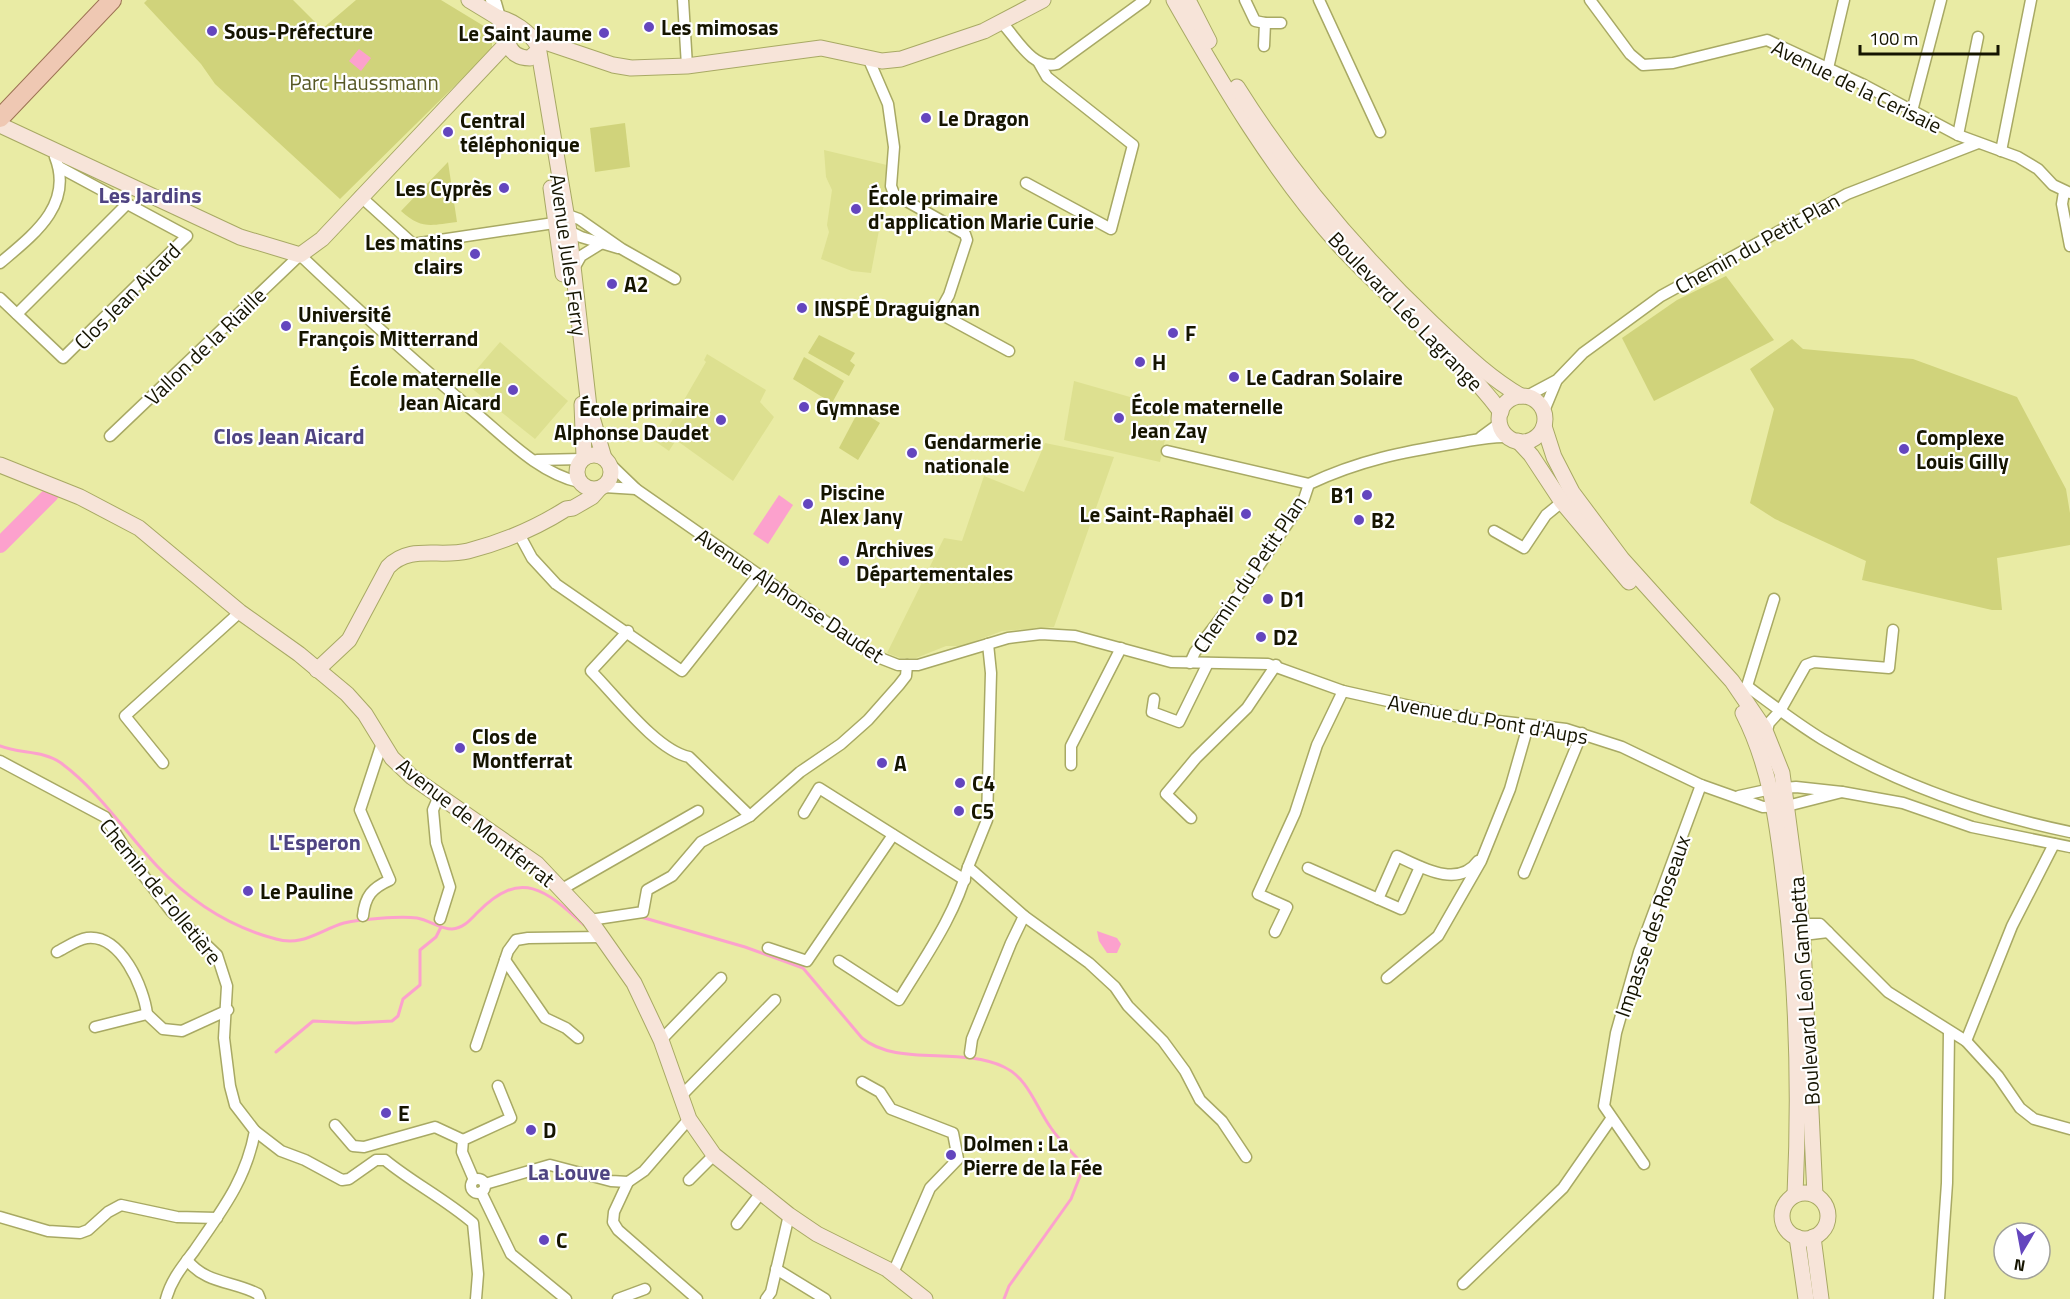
<svg xmlns="http://www.w3.org/2000/svg" width="2070" height="1299" font-family="'Titillium Web',sans-serif">
	<rect width="100%" height="100%" fill="#e9eba4"/>
	<g fill="#dde090">
		<path d="M824,150L891,166L871,273L852,271L821,259L829,232L827,225L832,190L826,177Z"/>
		<path d="M500,342L568,401L535,439L465,383Z"/>
		<path d="M707,354L766,390L760,402L774,417L733,481L676,440L669,451L656,442L658,437L662,438L706,362L704,360Z"/>
		<path d="M1074,381L1172,409L1160,462L1064,440Z"/>
		<path d="M1045,443L1114,457L1054,627L1002,631L962,646H946L916,658H900L887,653L944,538L962,541L984,476L1024,492Z"/>
	</g>
	<g fill="#d0d37b">
		<path d="M147,0H293L322,29L356,0H441L492,31V49L340,199L215,84L201,64L144,3Z"/>
		<path d="M625,123L630,167L595,172L590,128Z"/>
		<path d="M448,162L457,222C431,225 422,230 401,211Z"/>
		<path d="M1726,276L1774,340L1654,401L1622,338L1677,300Z"/>
		<path d="M819,335L855,353L850,361L855,365L849,376L808,353Z"/>
		<path d="M1792,339L1803,349L1913,359L2017,397L2066,489L2070,513V545L1997,558L2002,610H1992L1862,580L1866,561L1775,519L1750,503L1774,409L1750,369Z"/>
		<path d="M804,357L844,381L832,403L793,379Z"/>
		<path d="M859,410L880,423L858,460L839,448Z"/>
	</g>
	<g fill="#fca1cd">
		<path d="M359,49L371,58L361,71L349,61Z"/>
		<path d="M779,495L793,505L768,544L753,534Z"/>
		<path d="M1097,931L1117,938L1121,944L1117,953H1107L1099,941Z"/>
	</g>
	<g fill="none" stroke-linecap="round" stroke-linejoin="round">
		<g stroke="#fca1cd" stroke-width="3">
			<path d="M0,746C19,754 43,750 61,763C99,791 125,832 157,866C189,900 230,927 276,939C302,947 320,930 344,923C361,919 400,916 417,918C429,920 440,929 452,929C464,928 470,920 478,912C521,868 546,890 584,925L587,924"/>
			<path d="M641,917L745,947L803,968L862,1038C897,1067 960,1046 1004,1067C1028,1078 1036,1107 1051,1128C1060,1141 1073,1153 1084,1166L1071,1199L1009,1286L1004,1299"/>
			<path d="M276,1052L313,1021L355,1023L392,1021L398,1016L403,999L420,985V950L436,937L441,927"/>
		</g>
		<path stroke="#fca1cd" stroke-width="16" d="M0,545L51,494"/>
		<defs>
			<g id="street">
				<path d="M491,0L496,3L500,17"/>
				<path d="M683,0L687,66"/>
				<path d="M1245,0L1255,21L1265,23L1264,46"/>
				<path d="M1319,0L1380,132"/>
				<path d="M1590,0L1630,54L1643,65L1673,63L1767,40L1864,85L1958,135L2018,157L2038,169L2053,185L2070,193"/>
				<path d="M1265,23H1281"/>
				<path d="M1003,24C1017,39 1033,70 1057,64L1145,0"/>
				<path d="M869,60L888,104L894,147L891,186L894,194L965,234L967,240L949,295L939,313L1009,351"/>
				<path d="M1828,68L1844,0"/>
				<path d="M1912,111L1941,0"/>
				<path d="M1958,135L1978,37"/>
				<path d="M2001,151L2031,0"/>
				<path d="M1026,183L1111,229L1133,145L1047,77L1039,63"/>
				<path d="M2064,192L2062,204L2070,246"/>
				<path d="M360,196L413,244L554,223"/>
				<path d="M561,217L565,214L579,219L622,249L675,279"/>
				<path d="M565,229L581,237L618,248"/>
				<path d="M0,263C33,235 74,205 55,157L57,152"/>
				<path d="M573,270L581,256L602,243"/>
				<path d="M0,298L63,358L187,236L59,167"/>
				<path d="M17,314L127,204"/>
				<path d="M1527,396L1557,380L1583,353L1661,296L1847,194L1978,143"/>
				<path d="M1544,411L1556,382"/>
				<path d="M110,436L300,255C358,310 416,363 477,414C507,439 539,473 579,482"/>
				<path d="M1481,437L1500,423"/>
				<path d="M1167,451L1309,484"/>
				<path d="M537,460L582,459"/>
				<path d="M609,463L636,489L875,656L898,665H918L1008,638L1041,634L1075,636L1171,662L1268,664L1343,691L1455,716L1566,729L1622,747L1701,785L1763,807L1787,806L1842,792"/>
				<path d="M604,487L636,489"/>
				<path d="M1494,531L1524,548L1546,515L1562,502"/>
				<path d="M519,534L532,558L556,584L682,671L758,575"/>
				<path d="M628,631L591,671C616,696 656,750 689,757L750,816"/>
				<path d="M1190,663L1195,652L1248,582L1304,499L1309,484C1360,460 1403,452 1457,443C1475,440 1490,436 1508,437"/>
				<path d="M1747,686C1771,704 1796,723 1822,739C1897,784 1984,814 2070,832"/>
				<path d="M1742,690L1747,686L1774,599"/>
				<path d="M1154,699L1152,712L1179,722L1208,663"/>
				<path d="M1766,734L1769,723L1780,711L1806,665L1814,662L1889,668L1893,630"/>
				<path d="M0,761L105,817L140,871L171,911L217,955L227,986L224,1038L230,1086L235,1105L255,1131C246,1180 222,1210 194,1251C182,1267 171,1280 166,1299"/>
				<path d="M163,763L125,716L240,612"/>
				<path d="M1071,765V746L1121,648"/>
				<path d="M439,796L433,810L436,843L450,887L440,919"/>
				<path d="M1739,796L1771,789L1796,787L1842,792L1903,803L1972,827L2070,847"/>
				<path d="M804,813L819,788L965,880"/>
				<path d="M1191,818L1166,794L1196,758L1247,708L1276,665"/>
				<path d="M1308,868L1401,909L1420,867"/>
				<path d="M1524,873L1582,733"/>
				<path d="M562,889L698,811"/>
				<path d="M1378,899L1397,856C1421,867 1458,889 1478,861"/>
				<path d="M363,916C365,896 372,888 390,880L360,810L382,743"/>
				<path d="M1024,916L1089,963L1115,987L1128,1006L1163,1041L1185,1071L1200,1100L1222,1121L1246,1157"/>
				<path d="M590,920L643,912L647,890L672,876L701,842L750,816L800,772L841,744L868,720L899,685L906,676L907,665"/>
				<path d="M1802,924H1820L1888,992L1966,1041L1998,1076L2020,1108L2034,1119L2070,1129"/>
				<path d="M1798,930L1803,935L1828,932"/>
				<path d="M1275,932L1287,907L1258,894L1295,813L1317,745L1343,691"/>
				<path d="M768,948L807,961L893,835"/>
				<path d="M57,952C65,948 78,939 87,938C121,934 144,988 147,1014"/>
				<path d="M505,960L545,1018L566,1028L578,1038"/>
				<path d="M839,961L899,1000C925,957 955,916 968,867"/>
				<path d="M1387,978L1438,936L1481,861L1510,789L1528,726"/>
				<path d="M95,1027L147,1014L163,1029L182,1031L228,1010"/>
				<path d="M661,1040L721,978"/>
				<path d="M1966,1041L2012,926L2054,844"/>
				<path d="M476,1046L508,951L516,940L528,938L603,937"/>
				<path d="M970,1053L972,1039L1011,943L1024,916L968,867L987,820L991,673L988,644"/>
				<path d="M862,1082L880,1092L891,1109L953,1133L958,1159L930,1188L893,1273"/>
				<path d="M681,1096L775,1000"/>
				<path d="M335,1125L353,1146L364,1147L435,1127L463,1140"/>
				<path d="M255,1131L281,1151L305,1160L342,1180L349,1179L376,1160H385C413,1183 445,1199 473,1223L478,1274L476,1299"/>
				<path d="M1644,1164L1604,1106L1616,1033L1639,952L1701,785"/>
				<circle cx="478" cy="1186" r="7"/>
				<path d="M474,1180L462,1152L463,1140L511,1118L498,1086"/>
				<path d="M689,1180L714,1155"/>
				<path d="M628,1182L614,1212L613,1222L618,1230L697,1299"/>
				<path d="M485,1184L550,1165L611,1181L628,1182L644,1171L689,1119"/>
				<path d="M481,1192L511,1254L566,1299"/>
				<path d="M0,1217L48,1231L80,1233L88,1230L108,1212L121,1205L177,1217L217,1218"/>
				<path d="M737,1224L760,1194"/>
				<path d="M187,1260C206,1284 234,1281 258,1294L260,1299"/>
				<path d="M776,1269L825,1299"/>
				<path d="M1463,1284L1563,1188L1611,1119"/>
				<path d="M618,1299L645,1289"/>
				<path d="M766,1299L771,1292L789,1215"/>
				<path d="M1939,1299L1947,1183L1949,1032"/>
			</g>
			<g id="secondary">
				<path d="M469,0L497,17L503,24"/>
				<path d="M1174,0C1223,86 1273,171 1339,245C1391,302 1454,350 1501,412"/>
				<path d="M1188,0L1209,41"/>
				<path d="M497,17C512,20 530,32 538,46L569,231L589,407L604,458"/>
				<path d="M533,38L613,65L631,68L687,66L821,48L882,61L901,59L984,31L1043,0"/>
				<path d="M508,42C510,53 519,58 530,58L538,51"/>
				<path d="M1237,87C1293,176 1357,252 1433,324C1461,350 1488,377 1521,396"/>
				<path d="M0,125L240,237L300,255L322,239L508,42L514,32L522,30"/>
				<path d="M551,188L563,274"/>
				<circle cx="1522" cy="419" r="23"/>
				<path d="M582,404L584,457"/>
				<path d="M1544,426L1554,457L1572,492L1622,559L1732,681L1764,728L1782,773L1802,924L1815,1195"/>
				<path d="M1518,441L1531,455L1562,502L1629,582"/>
				<circle cx="594" cy="472" r="17"/>
				<path d="M0,465L80,497L139,528L240,612L299,654L347,694L365,714L392,758L412,777L537,864L589,919L634,983L661,1040L689,1119L714,1155L789,1215L817,1234L887,1269L925,1299"/>
				<path d="M317,670L349,640L388,567C410,544 439,558 468,551C503,542 536,528 566,509L573,508L592,497L599,489"/>
				<path d="M1743,713C1770,766 1777,821 1784,880C1797,985 1800,1090 1795,1195"/>
				<circle cx="1805" cy="1216" r="23"/>
				<path d="M1797,1237L1806,1299"/>
				<path d="M1813,1237L1821,1299"/>
			</g>
			<path id="primary" d="M0,118L112,0"/>
		</defs>
		<use href="#street" stroke="#a8a964" stroke-width="13"/>
		<use href="#secondary" stroke="#a8a964" stroke-width="17"/>
		<use href="#primary" stroke="#9c7253" stroke-width="20"/>
		<use href="#street" stroke="#fff" stroke-width="10"/>
		<use href="#secondary" stroke="#f7e4d9" stroke-width="15"/>
		<use href="#primary" stroke="#efc8b3" stroke-width="18"/>
	</g>
	<g fill="#6446be" stroke="#fff" stroke-width="2">
		<circle cx="649" cy="27" r="6"/>
		<circle cx="212" cy="31" r="6"/>
		<circle cx="604" cy="33" r="6"/>
		<circle cx="926" cy="118" r="6"/>
		<circle cx="448" cy="132" r="6"/>
		<circle cx="504" cy="188" r="6"/>
		<circle cx="856" cy="209" r="6"/>
		<circle cx="475" cy="254" r="6"/>
		<circle cx="612" cy="284" r="6"/>
		<circle cx="802" cy="308" r="6"/>
		<circle cx="286" cy="326" r="6"/>
		<circle cx="1173" cy="333" r="6"/>
		<circle cx="1140" cy="362" r="6"/>
		<circle cx="1234" cy="377" r="6"/>
		<circle cx="513" cy="390" r="6"/>
		<circle cx="804" cy="407" r="6"/>
		<circle cx="1119" cy="418" r="6"/>
		<circle cx="721" cy="420" r="6"/>
		<circle cx="1904" cy="449" r="6"/>
		<circle cx="912" cy="453" r="6"/>
		<circle cx="1367" cy="495" r="6"/>
		<circle cx="808" cy="504" r="6"/>
		<circle cx="1246" cy="514" r="6"/>
		<circle cx="1359" cy="520" r="6"/>
		<circle cx="844" cy="561" r="6"/>
		<circle cx="1268" cy="599" r="6"/>
		<circle cx="1261" cy="637" r="6"/>
		<circle cx="460" cy="748" r="6"/>
		<circle cx="882" cy="763" r="6"/>
		<circle cx="960" cy="783" r="6"/>
		<circle cx="959" cy="811" r="6"/>
		<circle cx="248" cy="891" r="6"/>
		<circle cx="386" cy="1113" r="6"/>
		<circle cx="531" cy="1130" r="6"/>
		<circle cx="951" cy="1155" r="6"/>
		<circle cx="544" cy="1240" r="6"/>
	</g>
	<g text-anchor="middle" dominant-baseline="central" stroke-width="4.5" stroke-linejoin="round" paint-order="stroke">
		<g font-size="21" font-weight="bold" fill="#151400" stroke="#fff" text-anchor="start">
			<text x="661" y="27">Les mimosas</text>
			<text x="224" y="31">Sous-Préfecture</text>
			<text x="592" y="33" text-anchor="end">Le Saint Jaume</text>
			<text x="938" y="118">Le Dragon</text>
			<text x="460" y="120">Central<tspan x="460" dy="24">téléphonique</tspan></text>
			<text x="492" y="188" text-anchor="end">Les Cyprès</text>
			<text x="868" y="197">École primaire<tspan x="868" dy="24">d'application Marie Curie</tspan></text>
			<text x="463" y="242" text-anchor="end">Les matins<tspan x="463" dy="24">clairs</tspan></text>
			<text x="624" y="284">A2</text>
			<text x="814" y="308">INSPÉ Draguignan</text>
			<text x="298" y="314">Université<tspan x="298" dy="24">François Mitterrand</tspan></text>
			<text x="1185" y="333">F</text>
			<text x="1152" y="362">H</text>
			<text x="1246" y="377">Le Cadran Solaire</text>
			<text x="501" y="378" text-anchor="end">École maternelle<tspan x="501" dy="24">Jean Aicard</tspan></text>
			<text x="1131" y="406">École maternelle<tspan x="1131" dy="24">Jean Zay</tspan></text>
			<text x="816" y="407">Gymnase</text>
			<text x="709" y="408" text-anchor="end">École primaire<tspan x="709" dy="24">Alphonse Daudet</tspan></text>
			<text x="1916" y="437">Complexe<tspan x="1916" dy="24">Louis Gilly</tspan></text>
			<text x="924" y="441">Gendarmerie<tspan x="924" dy="24">nationale</tspan></text>
			<text x="820" y="492">Piscine<tspan x="820" dy="24">Alex Jany</tspan></text>
			<text x="1355" y="495" text-anchor="end">B1</text>
			<text x="1234" y="514" text-anchor="end">Le Saint-Raphaël</text>
			<text x="1371" y="520">B2</text>
			<text x="856" y="549">Archives<tspan x="856" dy="24">Départementales</tspan></text>
			<text x="1280" y="599">D1</text>
			<text x="1273" y="637">D2</text>
			<text x="472" y="736">Clos de<tspan x="472" dy="24">Montferrat</tspan></text>
			<text x="894" y="763">A</text>
			<text x="972" y="783">C4</text>
			<text x="971" y="811">C5</text>
			<text x="260" y="891">Le Pauline</text>
			<text x="398" y="1113">E</text>
			<text x="543" y="1130">D</text>
			<text x="963" y="1143">Dolmen : La<tspan x="963" dy="24">Pierre de la Fée</tspan></text>
			<text x="556" y="1240">C</text>
		</g>
		<g font-size="21" fill="#575825" stroke="#fff">
			<text x="364" y="82">Parc Haussmann</text>
		</g>
		<g font-size="21" fill="#151400" stroke="#fff">
			<text transform="translate(1857 86) rotate(26)">Avenue de la Cerisaie</text>
			<text transform="translate(1757 243) rotate(-29)">Chemin du Petit Plan</text>
			<text transform="translate(569 255) rotate(82)">Avenue Jules Ferry</text>
			<text transform="translate(127 296) rotate(-45)">Clos Jean Aicard</text>
			<text transform="translate(1406 311) rotate(46)">Boulevard Léo Lagrange</text>
			<text transform="translate(205 346) rotate(-44)">Vallon de la Riaille</text>
			<text transform="translate(1249 574) rotate(-56)">Chemin du Petit Plan</text>
			<text transform="translate(790 595) rotate(34)">Avenue Alphonse Daudet</text>
			<text transform="translate(1488 719) rotate(10)">Avenue du Pont d'Aups</text>
			<text transform="translate(476 822) rotate(38)">Avenue de Montferrat</text>
			<text transform="translate(161 891) rotate(51)">Chemin de Folletière</text>
			<text transform="translate(1652 926) rotate(-71)">Impasse des Roseaux</text>
			<text transform="translate(1804 991) rotate(-94)">Boulevard Léon Gambetta</text>
		</g>
		<g font-size="22" font-weight="bold" fill="#4f4482" stroke="#fff">
			<text x="150" y="195">Les Jardins</text>
			<text x="289" y="436">Clos Jean Aicard</text>
			<text x="315" y="842">L'Esperon</text>
			<text x="569" y="1172">La Louve</text>
		</g>
	</g>
	<g transform="translate(2022 1251) rotate(190)"><circle r="28" fill="#ffffff" stroke="#a1a199" stroke-width="1.5"/>
	<path d="M0-4.5L10 22L0 15L-10 22Z" fill="#6446be"/>
	<text y="-9" font-size="16" font-weight="bold" text-anchor="middle" fill="#151400">N</text>
	</g>
	<path d="M1860 45v9h138v-9" fill="none" stroke="#151400" stroke-width="3"/>
	<text x="1869" y="45" font-size="18" fill="#151400" stroke="#ffffff" stroke-width="4.5" paint-order="stroke">100 m</text>
</svg>
